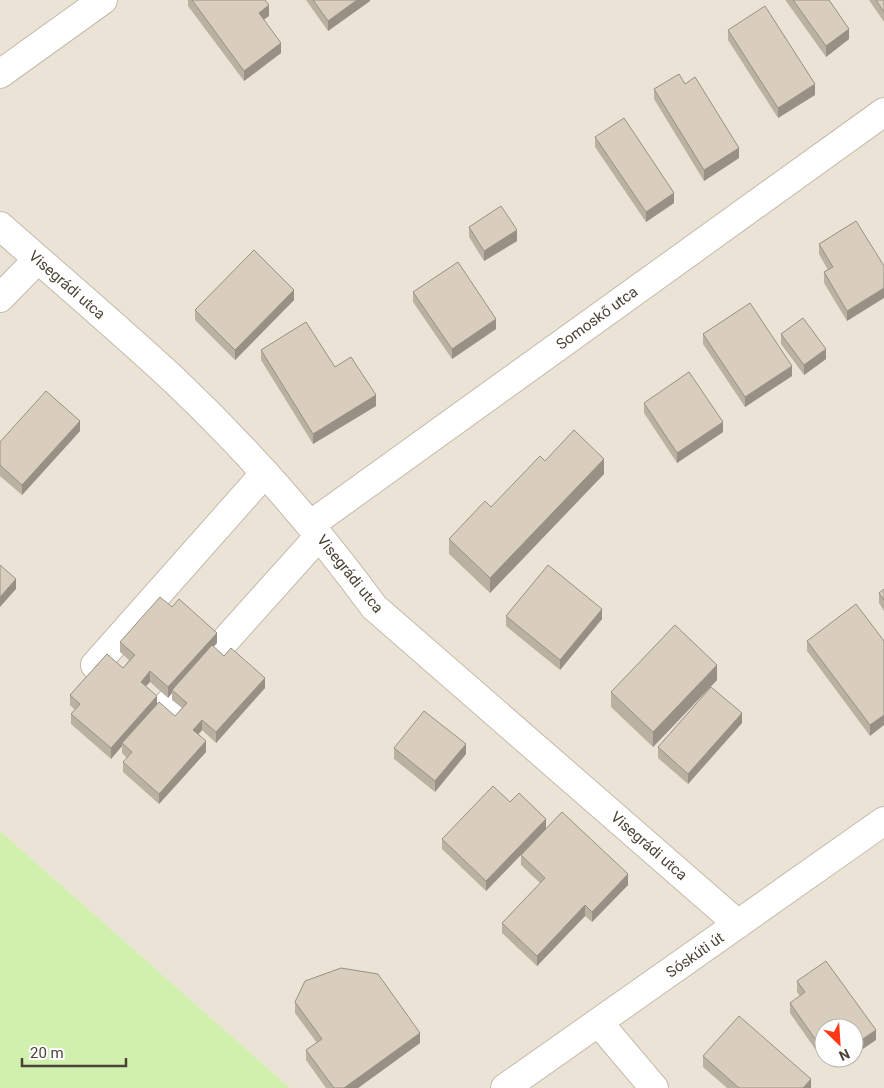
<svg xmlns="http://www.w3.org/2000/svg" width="884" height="1088" font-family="Roboto,sans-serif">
	<rect width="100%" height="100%" fill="#f6f2e9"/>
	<path fill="#ebe4d6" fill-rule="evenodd" d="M0,0H884V1088H290L0,831ZM824,1028H854V1058H824Z"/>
	<path fill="#d1efad" d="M0,831L290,1088H0Z"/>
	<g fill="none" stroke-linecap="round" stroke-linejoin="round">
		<defs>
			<g id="minor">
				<path d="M0,74L103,0"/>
				<path d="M0,226C58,277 117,327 173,379C247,449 314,525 374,607L738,924"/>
				<path d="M0,298L37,260"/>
				<path d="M310,525L884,112"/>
				<path d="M95,665L265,473"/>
				<path d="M163,710L319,536"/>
				<path d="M599,1023L654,1088"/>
				<path d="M505,1088L884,821"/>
			</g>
		</defs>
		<use href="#minor" stroke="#c3baaa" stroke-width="30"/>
		<use href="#minor" stroke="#fff" stroke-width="28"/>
	</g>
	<g fill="#bbb1a3" fill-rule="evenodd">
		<path d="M188,0H265L269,16L264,19L281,53L244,81L188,6Z"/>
		<path d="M306,0H370V1L328,31Z"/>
		<path d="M786,0H829L849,39L826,57L786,1Z"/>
		<path d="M869,0H884V22Z"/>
		<path d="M728,30L815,95L778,118L728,40Z"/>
		<path d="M685,84L739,158L704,181L654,99V89Z"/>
		<path d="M595,137L674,203L646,222L595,147Z"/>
		<path d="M856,221L847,321L824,283V272L828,270L819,254V244Z"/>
		<path d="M469,227L517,241L484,261L469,237Z"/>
		<path d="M413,292L496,329L452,359L413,302Z"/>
		<path d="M294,300L235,360L195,320V310Z"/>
		<path d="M703,334L792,376L745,407L703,344Z"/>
		<path d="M781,334L826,359L804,375L781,344Z"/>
		<path d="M261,350L335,367L376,406L313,444L261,360Z"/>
		<path d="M644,403L723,432L677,463L644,413Z"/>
		<path d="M80,431L22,495L0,476V442Z"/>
		<path d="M545,461L604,474L490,593L449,554V539L491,507Z"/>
		<path d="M884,589V611L879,603V593Z"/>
		<path d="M172,607L217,643L213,647L224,656L265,688L216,743L202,730L198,735L206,752L159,804L123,772V762L127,758L122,753V746L111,759L71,724V714L75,710L70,705V695L123,668L129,660L120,652V642ZM150,682L168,698L172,693V700L182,708L175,716L157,703L146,686Z"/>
		<path d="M506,616L602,619L560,670L506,626Z"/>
		<path d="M807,641H884L870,736L807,651Z"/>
		<path d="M717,680L653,747L611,707V692Z"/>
		<path d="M742,723L688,784L658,758V747Z"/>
		<path d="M394,748L466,754L435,792L394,759Z"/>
		<path d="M510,802L546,829L628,885L592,922L585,916L537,966L502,933V923L540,883L521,865V855L544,831L486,891L442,849V839Z"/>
		<path d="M797,981L876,1040L824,1028L820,1056L790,1013V1003L800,996L797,992Z"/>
		<path d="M295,1002L420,1043L358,1088H326L306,1060V1050L317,1043L295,1013Z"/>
		<path d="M703,1056L811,1088H727L703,1067Z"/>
		<path d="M833,1058H850L839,1066Z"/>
	</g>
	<g fill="#989084">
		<path d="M357,0H370V1L328,31V21Z"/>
		<path d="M269,5V16L259,23V13Z"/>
		<path d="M849,29V39L826,57V46Z"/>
		<path d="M281,43V53L244,81V71Z"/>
		<path d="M815,84V95L778,118V108Z"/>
		<path d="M739,148V158L704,181V170Z"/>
		<path d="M674,193V203L646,222V212Z"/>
		<path d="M517,230V241L484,261V251Z"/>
		<path d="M884,288V298L847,321V311Z"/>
		<path d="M294,290V300L235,360V350Z"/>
		<path d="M496,319V329L452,359V349Z"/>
		<path d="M826,349V359L804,375V365Z"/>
		<path d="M792,366V376L745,407V397Z"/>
		<path d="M376,395V406L313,444V434Z"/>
		<path d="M80,421V431L22,495V485Z"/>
		<path d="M723,422V432L677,463V453Z"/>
		<path d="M604,459V474L490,593V578Z"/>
		<path d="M16,579V589L0,607V597Z"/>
		<path d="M602,609V619L560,670V660Z"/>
		<path d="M217,633V643L174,691L172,690V693L168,698V687Z"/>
		<path d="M717,665V680L653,747V732Z"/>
		<path d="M150,671V682L146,686L141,682Z"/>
		<path d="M265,678V688L216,743V732Z"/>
		<path d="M157,696V706L122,743V746L111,759V748Z"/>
		<path d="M742,713V723L688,784V774Z"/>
		<path d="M884,715V725L870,736V725Z"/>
		<path d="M202,720V730L193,740V730Z"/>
		<path d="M206,741V752L159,804V794Z"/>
		<path d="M466,744V754L435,792V781Z"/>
		<path d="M546,819V829L486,891V881Z"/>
		<path d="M628,874V885L592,922V912Z"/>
		<path d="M585,905V916L537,966V956Z"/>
		<path d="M876,1030V1040L854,1055V1045Z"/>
		<path d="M420,1033V1043L358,1088H344Z"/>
		<path d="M824,1043V1054L820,1056V1046Z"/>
		<path d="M839,1058H850L839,1066Z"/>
		<path d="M811,1079V1088H803Z"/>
	</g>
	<g fill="#d9cebd" stroke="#989084">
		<path d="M192,0H265L269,5L259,13L281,43L244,71Z"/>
		<path d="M313,0H357L328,21Z"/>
		<path d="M793,0H829L849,29L826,46Z"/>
		<path d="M876,0H884V12Z"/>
		<path d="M765,6L815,84L778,108L728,30Z"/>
		<path d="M679,74L685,84L695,77L739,148L704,170L654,89Z"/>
		<path d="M624,118L674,193L646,212L595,137Z"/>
		<path d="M501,206L517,230L484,251L469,227Z"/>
		<path d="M856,221L884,266V288L847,311L824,272L833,267L819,244Z"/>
		<path d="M254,250L294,290L235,350L195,310Z"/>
		<path d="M458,262L496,319L452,349L413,292Z"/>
		<path d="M750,303L792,366L745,397L703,334Z"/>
		<path d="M803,318L826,349L804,365L781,334Z"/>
		<path d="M306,322L335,367L351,357L376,395L313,434L261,350Z"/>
		<path d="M689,372L723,422L677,453L644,403Z"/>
		<path d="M46,391L80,421L22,485L0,465V442Z"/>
		<path d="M574,430L604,459L490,578L449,539L485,501L491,507L540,456L545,461Z"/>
		<path d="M0,565L16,579L0,597Z"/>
		<path d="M548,565L602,609L560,660L506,616Z"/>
		<path d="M884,589V600L879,593Z"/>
		<path d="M160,597L172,607L179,599L217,633L168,687L150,671L146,676L141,682L157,696L111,748L71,714L80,704L70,695L107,654L123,668L135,655L120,642Z"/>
		<path d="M856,604L884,641V715L870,725L807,641Z"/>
		<path d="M675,625L717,665L653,732L611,692Z"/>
		<path d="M212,645L224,656L231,648L265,678L216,732L202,720L193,730L206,741L159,794L123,762L132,752L122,743L159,702L175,716L187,703L172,690Z"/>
		<path d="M711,687L742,713L688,774L658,747Z"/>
		<path d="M424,711L466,744L435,781L394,748Z"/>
		<path d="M493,786L510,802L519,793L546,819L486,881L442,839Z"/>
		<path d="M562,812L628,874L592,912L585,905L537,956L502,923L545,878L521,855Z"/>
		<path d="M826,961L876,1030L854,1045V1028H824V1043L820,1046L790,1003L805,992L797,981Z"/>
		<path d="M341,968L378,974L420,1033L344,1088H334L306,1050L322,1039L295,1002L305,981Z"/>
		<path d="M739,1016L811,1079L803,1088H739L703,1056Z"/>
	</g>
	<g text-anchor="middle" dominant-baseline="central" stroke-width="4.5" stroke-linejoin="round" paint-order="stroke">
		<g font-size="15" fill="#4b4336" stroke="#fff">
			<text transform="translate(67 285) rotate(41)">Visegrádi utca</text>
			<text transform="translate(597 318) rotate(-36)">Somoskő utca</text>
			<text transform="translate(350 574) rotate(51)">Visegrádi utca</text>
			<text transform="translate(649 846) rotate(41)">Visegrádi utca</text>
			<text transform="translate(695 955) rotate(-35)">Sóskúti út</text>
		</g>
	</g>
	<g transform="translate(839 1043) rotate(155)"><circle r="24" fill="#ffffff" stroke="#b7b4af"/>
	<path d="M0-4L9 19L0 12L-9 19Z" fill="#ff3917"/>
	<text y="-8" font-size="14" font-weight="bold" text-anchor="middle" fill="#4b4336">N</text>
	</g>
	<path d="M22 1058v8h104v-8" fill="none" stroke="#4b4336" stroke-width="2.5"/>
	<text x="30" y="1058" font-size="15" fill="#4b4336" stroke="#ffffff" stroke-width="4" paint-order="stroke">20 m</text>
</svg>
